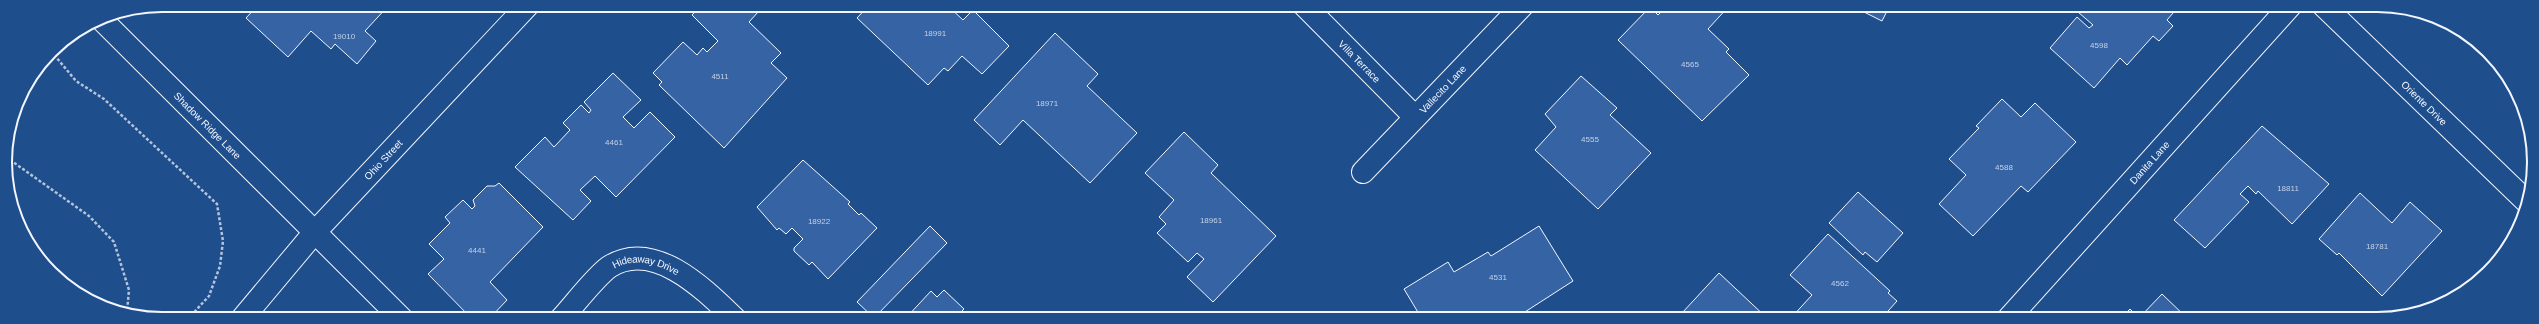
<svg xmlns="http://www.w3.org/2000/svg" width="2539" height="324" font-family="Arial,sans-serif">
	<rect width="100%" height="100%" fill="#1f4e8c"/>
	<g fill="#3563a3" stroke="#f2f6ff">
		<path d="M258,5H389L365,31L376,41L357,64L335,44L331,49L311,31L288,57L246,18Z"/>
		<path d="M701,5H753L759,11L749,22L781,53L771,63L787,78L724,148L659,85L662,82L653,73L683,42L697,55L703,48L707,52L718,41L692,15Z"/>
		<path d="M869,5H947L963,20L973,10L1009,46L982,74L962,56L948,71L944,68L928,85L857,18Z"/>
		<path d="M1668,5H1730L1708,29L1729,49L1726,52L1749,75L1702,121L1618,40L1650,7L1658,15Z"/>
		<path d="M1850,5H1890L1882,21Z"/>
		<path d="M2084,5H2180L2167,20L2173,26L2159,41L2153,36L2127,65L2120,58L2094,88L2050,48L2077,17L2089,28L2093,25L2078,12Z"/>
		<path d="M1055,33L1098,74L1087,86L1137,133L1090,183L1023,120L1000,145L974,120Z"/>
		<path d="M613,73L641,100L623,117L634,128L650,112L675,137L616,197L595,176L580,190L591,201L573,220L515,167L545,137L554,147L570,130L563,123L581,105L589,113L591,110L584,102Z"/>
		<path d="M1581,76L1617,108L1610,115L1651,153L1598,209L1535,150L1556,127L1545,114Z"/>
		<path d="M2002,99L2021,117L2035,103L2076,142L2028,192L2021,186L1973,236L1939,204L1966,175L1949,159L1979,128L1976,126Z"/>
		<path d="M2262,126L2329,184L2292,224L2258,191L2256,194L2248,186L2240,194L2249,202L2205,248L2174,220Z"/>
		<path d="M1184,132L1218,165L1211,173L1276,236L1213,302L1187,277L1204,259L1197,253L1188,262L1157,233L1166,224L1159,217L1174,200L1145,173Z"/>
		<path d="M803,160L850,202L848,204L859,215L861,213L877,228L828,279L812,262L809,265L794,251V248L803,239L792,228L786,234L779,228L777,230L757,207Z"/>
		<path d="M499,183L543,227L490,282L507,300L489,319H472L428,274L444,259L429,244L450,223L445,217L463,200L472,209L475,206L473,200L487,186H495Z"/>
		<path d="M1858,192L1903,233L1877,262L1865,252L1863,255L1829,223Z"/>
		<path d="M2360,193L2392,223L2410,202L2442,231L2382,296L2339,253L2337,255L2319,239Z"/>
		<path d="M930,226L947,243L874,318L857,302Z"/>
		<path d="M1539,226L1573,281L1514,319H1422L1404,289L1448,262L1454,272L1488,252L1491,256Z"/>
		<path d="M1828,234L1890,291L1888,293L1897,301L1881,319H1790L1812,295L1790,275Z"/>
		<path d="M1719,273L1768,319H1688L1682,313Z"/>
		<path d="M944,290L964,309L960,313L966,319H905L931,291L937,297Z"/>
		<path d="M2162,294L2188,319H2120L2130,309L2139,318Z"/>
	</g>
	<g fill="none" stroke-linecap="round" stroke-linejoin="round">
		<defs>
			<g id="minor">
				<path id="s1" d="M1304,5L1415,117"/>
				<path id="s2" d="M2323,5L2526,201"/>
				<path id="s3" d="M100,18L402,319"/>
				<path id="s4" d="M1363,172L1523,5"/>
				<path id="s5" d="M242,319L314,233L528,5"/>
				<path id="s6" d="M561,319C574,305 595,277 609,267C654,238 705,290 735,319"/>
				<path id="s7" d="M2008,319L2291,5"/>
			</g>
		</defs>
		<use href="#minor" stroke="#f2f6ff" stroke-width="24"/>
		<g stroke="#b3c4dc" stroke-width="2.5" stroke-dasharray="3 2" stroke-linecap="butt">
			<path d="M51,51L76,81L104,99L217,204L223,241L220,266L209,296L188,319"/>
			<path d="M6,157L89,216L114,242L129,290L127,312"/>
		</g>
		<use href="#minor" stroke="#1f4e8c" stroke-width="22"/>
	</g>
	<g text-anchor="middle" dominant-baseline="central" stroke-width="3" stroke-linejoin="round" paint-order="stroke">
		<g font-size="8" fill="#c3d1e8">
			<text x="935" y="33">18991</text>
			<text x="344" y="36">19010</text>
			<text x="2099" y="45">4598</text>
			<text x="1690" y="64">4565</text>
			<text x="720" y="76">4511</text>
			<text x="1047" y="103">18971</text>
			<text x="1590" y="139">4555</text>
			<text x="614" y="142">4461</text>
			<text x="2004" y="167">4588</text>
			<text x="2288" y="188">18811</text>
			<text x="1211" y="220">18961</text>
			<text x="819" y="221">18922</text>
			<text x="2377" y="246">18781</text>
			<text x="477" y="250">4441</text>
			<text x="1498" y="277">4531</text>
			<text x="1840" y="283">4562</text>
		</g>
		<g font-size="10" fill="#f2f6ff" stroke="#1f4e8c">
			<text stroke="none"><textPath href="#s1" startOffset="79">Villa Terrace</textPath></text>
			<text stroke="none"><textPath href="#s4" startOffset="115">Vallecito Lane</textPath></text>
			<text stroke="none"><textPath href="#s2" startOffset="141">Oriente Drive</textPath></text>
			<text stroke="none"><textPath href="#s3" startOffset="152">Shadow Ridge Lane</textPath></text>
			<text stroke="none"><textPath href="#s5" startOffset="213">Ohio Street</textPath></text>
			<text stroke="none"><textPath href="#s7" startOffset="211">Danita Lane</textPath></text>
			<text stroke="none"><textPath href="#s6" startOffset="110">Hideaway Drive</textPath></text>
		</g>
	</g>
	<path d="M0 0H2539V324H0ZM162 12H2377A150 150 0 0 1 2527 162V162A150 150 0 0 1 2377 312H162A150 150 0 0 1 12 162V162A150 150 0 0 1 162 12Z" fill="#1f4e8c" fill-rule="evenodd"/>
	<path fill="none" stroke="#f2f6ff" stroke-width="2" d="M162 12H2377A150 150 0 0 1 2527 162V162A150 150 0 0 1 2377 312H162A150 150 0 0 1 12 162V162A150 150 0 0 1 162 12Z"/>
</svg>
